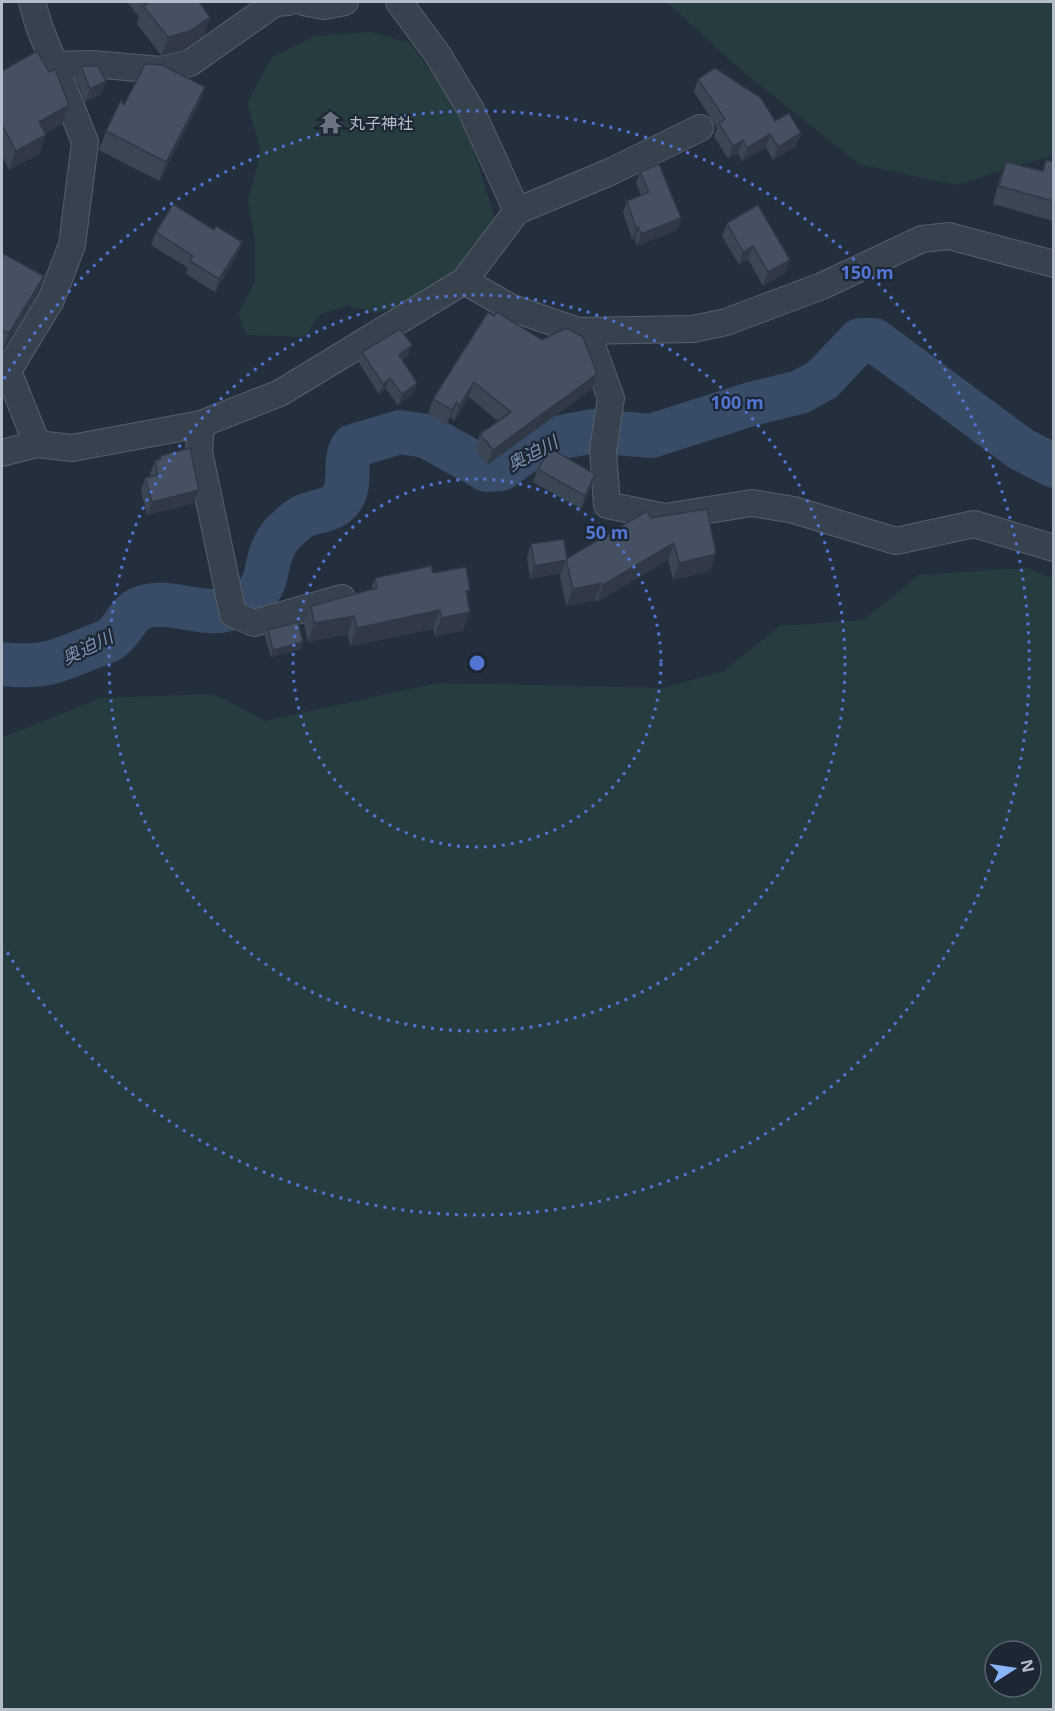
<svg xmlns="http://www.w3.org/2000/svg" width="1055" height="1711" font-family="'Open Sans','Noto Sans JP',sans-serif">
	<rect width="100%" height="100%" fill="#242f3e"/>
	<g fill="#263c3f" fill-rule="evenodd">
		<path d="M667,2H1053V155L956,185L859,164L740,69Z"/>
		<path d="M371,32L410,43L464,118L497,227L486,248L424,295L376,314L348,305L319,315L305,337L247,335L238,313L255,283V240L248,201L261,151L247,103L272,57L315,36Z"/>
		<path d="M1027,568L1054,579L1053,1709H2V738L100,698L214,694L265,721L438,683L664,688L724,671L780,626L864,620L919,575ZM995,1651H1031V1687H995Z"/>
	</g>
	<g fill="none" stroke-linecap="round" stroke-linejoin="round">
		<path stroke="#394c67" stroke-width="44" d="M2,664C39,668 51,664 85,650C93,646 103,644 111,639C122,632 127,615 139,609C164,596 205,618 229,609C281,590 256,568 281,535C286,530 295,521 302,517C315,510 333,512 342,498C353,481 342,461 353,446L400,432L426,436L487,470L501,469L523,453L551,439L594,431L651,436L751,404L800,392L822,380L860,340H874L1021,449L1054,466"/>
		<defs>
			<g id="street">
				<path d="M303,2L324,6L345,2"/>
				<path d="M54,65L92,64L161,70L190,63L275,3L288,2"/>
				<path d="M517,211L610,172L700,128"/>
				<path d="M464,281L512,308L578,331L693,329L726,322L822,286L922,239L949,236L1054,264"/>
				<path d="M587,332L611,398L603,451L607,505L665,517L752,503L794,510L896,541L974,524L1054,548"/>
				<path d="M2,367L8,371L37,444"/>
				<path d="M8,371L51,300L72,245L85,142L39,26L32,2"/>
				<path d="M201,424L199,452L233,614L254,623L342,598"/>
				<path d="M2,453L37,444L72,448L201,424L280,393L464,281L517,211L471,110L438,55L399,2"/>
			</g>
		</defs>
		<use href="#street" stroke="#565f6c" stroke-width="28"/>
		<use href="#street" stroke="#38414e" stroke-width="26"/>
	</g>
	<g fill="#3b4654">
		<path d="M127,2H199L210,17L204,35L184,49L161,55L137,24L139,17Z"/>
		<path d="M81,66L106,81L101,94L85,102L76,79Z"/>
		<path d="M2,71L69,105L62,124L46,133L39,154L9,170L2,156Z"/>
		<path d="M698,79L775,121L801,133L796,146L773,160L766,147L742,161L738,153L728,159L714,136L717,128L694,92Z"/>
		<path d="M205,87L198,106L159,181L99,150L106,131L124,105Z"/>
		<path d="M1046,160L1053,162V221L993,204L999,180L1006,162L1042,171Z"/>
		<path d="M640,172L681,218L677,230L637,246L635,239L632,240L623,212L627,201L641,195L636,183Z"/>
		<path d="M727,223L785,273L763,286L748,259L739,265L722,236Z"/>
		<path d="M214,230L242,242L237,255L215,292L186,274L188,268L151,245L156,232Z"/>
		<path d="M2,253L37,295L2,352Z"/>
		<path d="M494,316L592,389L487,465L475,449L480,434L498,421L469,397L454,421L451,417L446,425L428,414L433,399Z"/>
		<path d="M362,352L408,356L402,360L417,383L413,393L398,405L386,389L379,394L359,363Z"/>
		<path d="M160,456L194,503L147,515L141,491L145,478L151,477L150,474L155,461L159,460Z"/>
		<path d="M538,469L595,474L591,487L581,509L533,482Z"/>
		<path d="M651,518L710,571L673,580L668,560L597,602L595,600L566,606L560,576L561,573L530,579L527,557L531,544L566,559Z"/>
		<path d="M433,573L467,599L463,631L435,636L433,629L350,646L348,634L308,642L304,624L311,606L371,589L375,578Z"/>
		<path d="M268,630L301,649L271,657L265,637Z"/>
	</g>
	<g fill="#303945">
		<path d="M210,17L204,35L184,49L161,55L168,37Z"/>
		<path d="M106,81L101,94L85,102L90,89Z"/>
		<path d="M205,87L198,106L159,181L166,162Z"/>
		<path d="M69,105L62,124L32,141L39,122Z"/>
		<path d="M801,133L796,146L773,160L778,147Z"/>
		<path d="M770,134L766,147L742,161L747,148Z"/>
		<path d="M46,135L39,154L9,170L16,151Z"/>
		<path d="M743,140L738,153L728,159L733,146Z"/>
		<path d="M681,218L677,230L637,246L641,234Z"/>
		<path d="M636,228H639L635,239L632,240Z"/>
		<path d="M242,242L237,255L215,292L219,279Z"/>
		<path d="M753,246L748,259L739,265L743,252Z"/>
		<path d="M790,260L785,273L763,286L768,272Z"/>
		<path d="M44,276L37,295L2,352L9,333Z"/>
		<path d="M412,345L408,356L395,366L399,355Z"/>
		<path d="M597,374L592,389L487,465L493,450Z"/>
		<path d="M390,378L386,389L379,394L383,384Z"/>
		<path d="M474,382L469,397L454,421L459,406Z"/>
		<path d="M417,383L413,393L398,405L402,394Z"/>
		<path d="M457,402L451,417L446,425L452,410Z"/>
		<path d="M595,474L591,487L581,509L585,496Z"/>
		<path d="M199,490L194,503L147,515L152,502Z"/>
		<path d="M674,543L668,560L597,602L603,585Z"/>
		<path d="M716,554L710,571L673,580L679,563Z"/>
		<path d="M566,560L561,573L530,579L535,566Z"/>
		<path d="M602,583L595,600L566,606L573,589Z"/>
		<path d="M470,590L464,608L466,591Z"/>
		<path d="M440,610L433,629L350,646L357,628Z"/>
		<path d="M470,612L463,631L435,636L441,618Z"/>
		<path d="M354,616L348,634L308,642L314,623Z"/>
		<path d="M303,642L301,649L271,657L273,650Z"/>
	</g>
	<g fill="#455162" stroke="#303945" stroke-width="1.5">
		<path d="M147,2H199L210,17L190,31L168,37L143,6L148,3Z"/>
		<path d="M37,51L49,72L55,69L69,105L39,122L46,135L16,151L2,125V71Z"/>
		<path d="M145,64L162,65L205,87L166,162L106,131L121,100L124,105Z"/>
		<path d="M81,66H98L106,81L90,89Z"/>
		<path d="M715,68L761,98L775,121L789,113L801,133L778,147L770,134L747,148L743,140L733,146L719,123L725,119L698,79Z"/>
		<path d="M1046,160L1053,162V201L999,186L1006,162L1043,171Z"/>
		<path d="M659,164L681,218L641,234L639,228H636L627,201L649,192L640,172Z"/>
		<path d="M173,204L214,230L216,226L242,242L219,279L190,261L193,256L156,232Z"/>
		<path d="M758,205L790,260L768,272L753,246L743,252L727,223Z"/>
		<path d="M2,253L44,276L9,333L2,330Z"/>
		<path d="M488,312L494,316L497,312L542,340L566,328L583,337L597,374L493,450L480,434L511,412L474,382L459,406L457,402L452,410L433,399Z"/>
		<path d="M400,329L412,345L399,355L417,383L402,394L390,378L383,384L362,352Z"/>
		<path d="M190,448L199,490L152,502L145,478L158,475L155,461L161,459L160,456Z"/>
		<path d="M550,448L595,474L585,496L538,469Z"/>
		<path d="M707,509L716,554L679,563L674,543L603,585L602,583L573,589L566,559L647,511L651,518Z"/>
		<path d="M564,539L567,560L535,566L531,544Z"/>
		<path d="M431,566L433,573L466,567L470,590L466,591L470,612L441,618L440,610L357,628L354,616L314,623L311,606L377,588L375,578Z"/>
		<path d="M298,622L303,642L273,650L268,630Z"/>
	</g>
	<g fill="none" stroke="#5274d3" stroke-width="3" stroke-dasharray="3 6">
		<circle cx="477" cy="663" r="184"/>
		<circle cx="477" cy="663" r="368"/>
		<path d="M4 379A552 552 0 1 1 4 947"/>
	</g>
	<defs>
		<symbol id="temple-bare" viewBox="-9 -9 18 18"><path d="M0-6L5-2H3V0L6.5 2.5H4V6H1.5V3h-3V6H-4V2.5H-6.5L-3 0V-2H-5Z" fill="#6b7280" stroke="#1d2633" stroke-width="2.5" paint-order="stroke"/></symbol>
	</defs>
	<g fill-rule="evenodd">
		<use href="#temple-bare" x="314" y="106" width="33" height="33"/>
	</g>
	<g text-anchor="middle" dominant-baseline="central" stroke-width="4.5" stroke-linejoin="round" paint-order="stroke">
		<g font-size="16" fill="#b4bcc9" stroke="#1d2633" text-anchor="start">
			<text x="349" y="123">丸子神社</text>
		</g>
		<g font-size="18" font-style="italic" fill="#7c92b1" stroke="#1d2633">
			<text transform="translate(532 453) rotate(-28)">奥迫川</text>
			<text transform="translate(87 647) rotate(-26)">奥迫川</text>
		</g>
	</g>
	<circle cx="477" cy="663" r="9" fill="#5274d3" stroke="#1d2633" stroke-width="3"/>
	<g font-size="18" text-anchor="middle" font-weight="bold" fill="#5274d3" stroke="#1d2633" stroke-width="4.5" stroke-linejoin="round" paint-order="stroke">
		<text x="867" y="279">150 m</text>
		<text x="737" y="409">100 m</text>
		<text x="607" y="539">50 m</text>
	</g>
	<rect width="1055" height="1711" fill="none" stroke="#b4bcc9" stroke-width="6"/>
	<g transform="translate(1013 1669) rotate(78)"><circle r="28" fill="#1d2633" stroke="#59626f" stroke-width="1.5"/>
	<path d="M0-4.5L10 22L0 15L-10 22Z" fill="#8ab4f8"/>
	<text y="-9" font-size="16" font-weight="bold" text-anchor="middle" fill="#b4bcc9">N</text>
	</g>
</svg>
